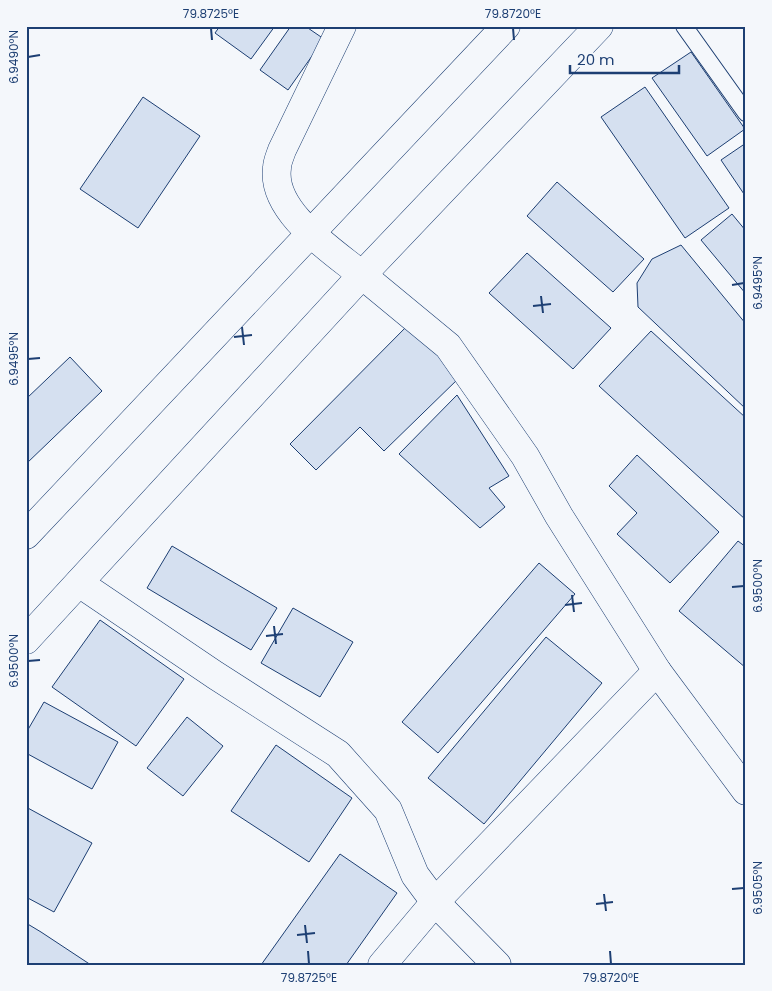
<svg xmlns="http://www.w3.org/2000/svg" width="772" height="991" font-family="Poppins,sans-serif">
	<rect width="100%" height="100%" fill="#f4f7fb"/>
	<g fill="#d5e0f0" stroke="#1d3f73">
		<path d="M220,26H275L251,59L215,33Z"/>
		<path d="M291,26H305L324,39L288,90L260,70Z"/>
		<path d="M691,52L745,129L707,156L652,78Z"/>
		<path d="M645,87L729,208L685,238L601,117Z"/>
		<path d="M143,97L200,136L138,228L80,189Z"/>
		<path d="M746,143V197L721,160Z"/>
		<path d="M557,182L644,259L613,292L527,216Z"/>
		<path d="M732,214L746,231V294L701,240Z"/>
		<path d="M681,245L746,324V409L638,307L637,283L652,259Z"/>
		<path d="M527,253L611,328L573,369L489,293Z"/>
		<path d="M413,320L460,377L384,451L360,427L316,470L290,444Z"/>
		<path d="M651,331L746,418V520L599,386Z"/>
		<path d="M70,357L102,391L26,464V399Z"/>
		<path d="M457,395L509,476L489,488L505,507L480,528L399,454Z"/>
		<path d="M637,455L719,532L670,583L617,534L637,513L609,486Z"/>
		<path d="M738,541L746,547V668L679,611Z"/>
		<path d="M172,546L277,608L251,650L147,588Z"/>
		<path d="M539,563L575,594L438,753L402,722Z"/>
		<path d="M293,608L353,642L320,697L261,663Z"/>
		<path d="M100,620L184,679L136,746L52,687Z"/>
		<path d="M546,637L602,683L484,824L428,778Z"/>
		<path d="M44,702L118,742L92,789L26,753V733Z"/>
		<path d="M187,717L223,746L183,796L147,768Z"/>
		<path d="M276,745L352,798L309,862L231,811Z"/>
		<path d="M26,807L92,843L54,912L26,897Z"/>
		<path d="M340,854L397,893L346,965H261Z"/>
		<path d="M26,923L41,932L91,965H26Z"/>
	</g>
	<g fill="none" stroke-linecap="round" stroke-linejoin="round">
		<defs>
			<path id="lane" d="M684,26L746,113"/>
			<g id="street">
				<path d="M362,275L448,346L525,456L559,516L657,671L746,791"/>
				<path d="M79,583L215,675L338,754L388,810L415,875L435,902L497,965"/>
				<path d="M382,965L435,902L657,671"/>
			</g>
			<path id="secondary" d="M342,26L282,150C280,156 277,162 277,168C271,212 333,251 362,275"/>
			<g id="primary">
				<path d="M26,535L506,26"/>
				<path d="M26,640L362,275L599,26"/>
			</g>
		</defs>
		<use href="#lane" stroke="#1d3f73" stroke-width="18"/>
		<use href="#street" stroke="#1d3f73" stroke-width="29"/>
		<use href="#secondary" stroke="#1d3f73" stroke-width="29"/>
		<use href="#primary" stroke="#1d3f73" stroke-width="29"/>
		<use href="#lane" stroke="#f4f7fb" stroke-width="16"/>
		<use href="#street" stroke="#f4f7fb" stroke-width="28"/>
		<use href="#secondary" stroke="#f4f7fb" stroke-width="28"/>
		<use href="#primary" stroke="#f4f7fb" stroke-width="28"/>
	</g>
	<path fill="none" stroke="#1d3f73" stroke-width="2" d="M211,28L212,40M513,28L514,40M28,57L40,55M732,285L744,283M541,296L543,313M533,306L551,304M242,327L244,345M234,337L252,335M28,359L40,358M732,587L744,586M572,595L574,612M565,605L582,603M274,626L276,644M266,636L283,634M28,661L40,660M732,889L744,888M604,894L606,911M596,904L613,902M305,925L307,943M297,935L315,933M308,951L309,964M610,951L611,964"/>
	<rect width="772" height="991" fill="none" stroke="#f4f7fb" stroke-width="55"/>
	<path d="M570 65v8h109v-8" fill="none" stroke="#1d3f73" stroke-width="2.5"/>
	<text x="577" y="65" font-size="15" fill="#1d3f73" stroke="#f4f7fb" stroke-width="4" paint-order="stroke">20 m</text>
	<rect x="28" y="28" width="716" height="936" fill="none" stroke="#1d3f73" stroke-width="2"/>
	<g font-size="12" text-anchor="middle" fill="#1d3f73">
		<text x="211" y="18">79.8725°E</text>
		<text x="513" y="18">79.8720°E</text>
		<text transform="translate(14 57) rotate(-90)" y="4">6.9490°N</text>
		<text transform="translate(758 283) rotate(-90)" y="4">6.9495°N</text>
		<text transform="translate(14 359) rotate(-90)" y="4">6.9495°N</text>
		<text transform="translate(758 586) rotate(-90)" y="4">6.9500°N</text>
		<text transform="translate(14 661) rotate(-90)" y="4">6.9500°N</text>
		<text transform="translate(758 888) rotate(-90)" y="4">6.9505°N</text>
		<text x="309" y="982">79.8725°E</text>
		<text x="611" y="982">79.8720°E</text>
	</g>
</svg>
